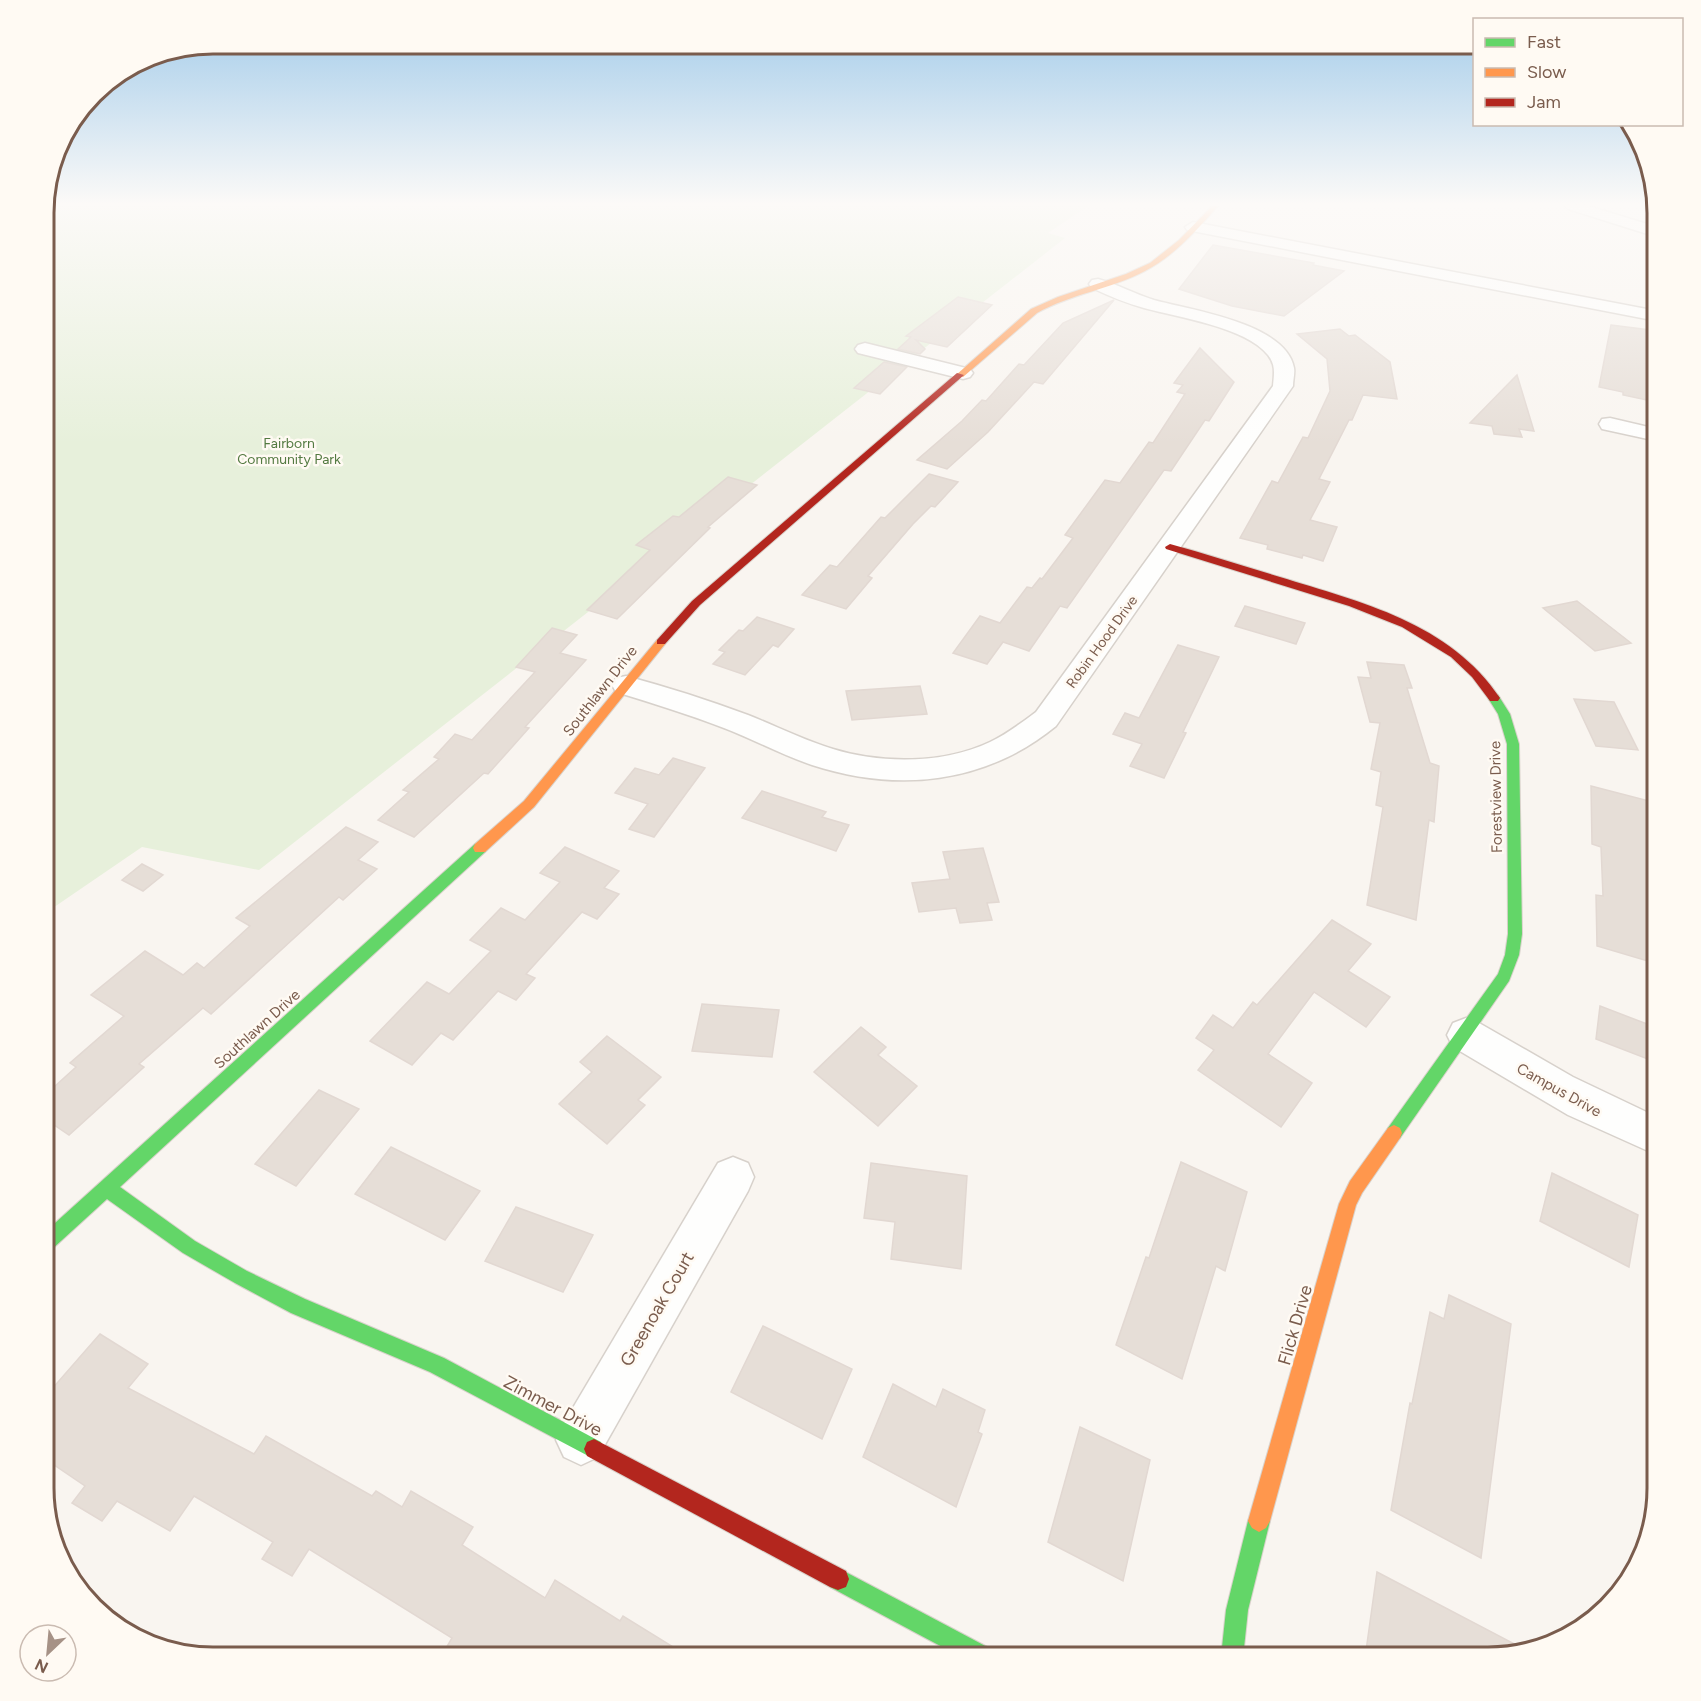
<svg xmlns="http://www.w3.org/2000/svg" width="1701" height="1701" font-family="Figtree,sans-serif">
	<rect width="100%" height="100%" fill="#f9f5f0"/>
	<path fill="#e7f0db" d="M44,206H1088L1048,233L1065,238L259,870L142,847L44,914Z"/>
	<g fill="#e6ded7" stroke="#e2d8d2" stroke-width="1.5">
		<path d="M1213,245L1314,263L1313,265L1344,271L1284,316L1232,306L1179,289Z"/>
		<path d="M958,297L992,305L947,347L916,340L925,349L920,354L898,349L911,337L906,336Z"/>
		<path d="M1114,300L1043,384L1034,382L988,432L947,469L917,460L962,421L982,400L986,401L1019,364L1024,365L1063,323Z"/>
		<path d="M1611,325L1658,331V400L1652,399V401L1623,395V392L1599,387Z"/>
		<path d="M1340,329L1349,336L1355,335L1390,362L1397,399L1363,395L1352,420H1349L1319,479L1330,482L1310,520L1337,527L1323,561L1303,555L1302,558L1267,549L1268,545L1240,538L1272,481L1278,483L1303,437L1308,438L1330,391L1327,359L1297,334Z"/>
		<path d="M1200,348L1234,382L1209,421L1205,420L1171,471L1164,470L1067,608L1060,606L1029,651L1003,642L987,664L953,653L980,616L1000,623L1027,587L1032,588L1040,578L1042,579L1073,538L1065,535L1105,480L1120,483L1149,442L1153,443L1185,394L1177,392L1183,385L1174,383Z"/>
		<path d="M884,362L907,367L880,394L854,388Z"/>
		<path d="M1517,375L1534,431L1519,429L1522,437L1494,434L1492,426L1470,423Z"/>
		<path d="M929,474L958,482L935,507L931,506L913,524L868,576L872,578L846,609L802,595L830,565L837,567L881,517L885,518Z"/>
		<path d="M728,477L757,485L708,527L710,528L617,619L587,610L650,550L636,545L673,516L679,517Z"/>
		<path d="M1577,601L1631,643L1595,651L1543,608Z"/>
		<path d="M1245,606L1305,623L1296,644L1235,626Z"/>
		<path d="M757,617L794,629L778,647L773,645L745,675L713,664L725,652L719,650L739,630L743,631Z"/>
		<path d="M552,628L577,635L560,653L586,660L525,727L529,728L488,774L484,773L414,837L378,820L409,792L403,790L439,759L434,757L455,734L472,740L535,672L516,667Z"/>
		<path d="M1178,645L1219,657L1183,732L1186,733L1164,778L1130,766L1142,744L1113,734L1125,713L1139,718Z"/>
		<path d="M1367,662L1404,665L1412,688H1407L1430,763L1439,766L1434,822L1429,820L1416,920L1367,905L1383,807L1376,805L1381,772L1371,769L1380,723L1370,722L1358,677L1371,678Z"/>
		<path d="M920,686L927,714L852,720L846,691Z"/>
		<path d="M1574,699L1614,702L1638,750L1596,746Z"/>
		<path d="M673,758L705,768L654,837L629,829L648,804L615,793L635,768L659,775Z"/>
		<path d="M1591,786L1653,802L1658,865V964L1597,946L1596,895L1603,896L1601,847L1592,844Z"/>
		<path d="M762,791L826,812L822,817L849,825L836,851L742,818Z"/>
		<path d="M346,827L378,842L358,860L377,869L343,900L339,897L211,1014L203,1008L139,1064L144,1067L69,1135L44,1118V1096L76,1067L70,1063L124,1016L91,995L145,951L183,975L197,963L204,968L250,926L236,918Z"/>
		<path d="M565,847L619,871L604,888L619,894L597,919L582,912L526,974L535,978L516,1000L498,991L453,1040L441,1033L412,1065L370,1041L427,982L449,994L491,951L470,940L501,908L525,920L560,882L540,873Z"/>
		<path d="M983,848L999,902L987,903L992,920L960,923L956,908L919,912L912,883L950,879L943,852Z"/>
		<path d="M142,864L163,875L143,891L122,880Z"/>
		<path d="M1332,920L1371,944L1348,971L1390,997L1366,1027L1314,992L1268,1054L1312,1083L1281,1127L1198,1070L1214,1050L1196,1038L1213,1015L1233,1028L1253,1002L1257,1005Z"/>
		<path d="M702,1004L779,1010L772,1057L692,1051Z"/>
		<path d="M1600,1006L1647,1024L1646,1027L1658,1031V1063L1596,1039Z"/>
		<path d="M861,1027L886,1047L878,1055L917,1086L878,1126L814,1072Z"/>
		<path d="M607,1036L661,1077L638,1100L645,1105L607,1144L559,1104L592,1072L580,1062Z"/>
		<path d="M319,1090L359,1109L296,1186L255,1164Z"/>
		<path d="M391,1147L480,1191L445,1240L355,1194Z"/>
		<path d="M1181,1162L1247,1192L1225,1271L1216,1266L1182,1379L1116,1345L1146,1257L1149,1258Z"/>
		<path d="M871,1163L967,1176L961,1269L891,1259L895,1222L864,1218Z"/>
		<path d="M1552,1173L1638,1215L1629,1267L1540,1221Z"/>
		<path d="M516,1207L593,1235L563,1292L485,1261Z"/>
		<path d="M1449,1295L1511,1324L1481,1558L1391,1510L1410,1403L1412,1404L1430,1312L1444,1319Z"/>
		<path d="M763,1326L852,1369L822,1439L731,1392Z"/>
		<path d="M100,1334L148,1364L128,1388L254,1454L266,1436L372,1496L376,1491L402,1507L411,1491L473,1527L462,1545L545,1598L555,1580L620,1621L623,1616L691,1658H459L446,1648L452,1638L309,1549L292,1576L262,1559L273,1542L194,1496L170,1531L117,1501L102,1521L72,1503L85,1486L44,1458V1398Z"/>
		<path d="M893,1384L936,1407L943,1389L985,1410L978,1432L982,1434L956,1507L863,1457Z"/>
		<path d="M1080,1427L1150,1460L1123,1581L1048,1542Z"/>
		<path d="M1377,1572L1526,1650L1488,1658H1365Z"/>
	</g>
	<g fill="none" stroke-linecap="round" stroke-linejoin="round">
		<defs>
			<g id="street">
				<path d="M1565,206H1588L1657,227V237L1568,209Z"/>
				<path d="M1193,222L1657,311V321L1187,230L1185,227Z"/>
				<path d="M1098,279C1117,284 1135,294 1154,300C1190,310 1286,323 1294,368C1295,373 1293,380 1293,386L1056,726C985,784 898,793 812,765C782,755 753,739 724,728C688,714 652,703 616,692L612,685L616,678L626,676C667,687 708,700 748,715C776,726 804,740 833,749C881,764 944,764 990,742C1007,734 1021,723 1036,712L1273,386C1274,374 1276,365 1268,355C1246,327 1177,317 1144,308C1126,303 1109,296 1092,288L1089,284L1092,280Z"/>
				<path d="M865,343L970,369L973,373L970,377L963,379L858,353L855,349L858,345Z"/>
				<path d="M1610,418L1657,429V441L1602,429L1599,424L1602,419Z"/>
				<path d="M1466,1018L1479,1023L1573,1077L1657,1117V1155L1568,1115L1453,1047L1447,1035L1453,1023Z"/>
				<path d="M733,1157L748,1163L754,1177L748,1191L598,1457L581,1465L564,1457L556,1440L564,1423L718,1163Z"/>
			</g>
			<g id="fast">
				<path d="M1494,694L1498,695L1510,714L1519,744L1522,934L1519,955L1509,981L1400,1138L1394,1141L1388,1138L1386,1133L1388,1128L1498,974L1505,955L1508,934L1507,744L1498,714L1488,698Z"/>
				<path d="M480,843L487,848L485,852L120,1187L195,1241L247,1271L305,1299L444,1358L601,1442L604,1449L601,1456L594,1459L430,1372L291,1313L235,1283L183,1253L107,1199L50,1251L44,1254V1233L475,844Z"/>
				<path d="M1259,1510L1266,1514L1270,1521L1248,1610L1243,1657H1221L1226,1610L1248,1521L1252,1514Z"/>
				<path d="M838,1568L991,1649L994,1657H961L830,1587L827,1579L830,1571Z"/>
			</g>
			<g id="slow">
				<path d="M1212,206H1218C1197,230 1174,256 1145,271C1111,289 1071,294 1037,313L963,377L956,375L1031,309L1058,297L1126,274L1150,263L1179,240Z"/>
				<path d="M661,639L665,640V644L534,807L485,852H475L473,848L475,844L524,801L657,640Z"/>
				<path d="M1394,1125L1400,1128L1402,1133L1400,1138L1362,1193L1356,1205L1270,1521L1266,1528L1259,1532L1252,1528L1248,1521L1339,1204L1350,1181L1388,1128Z"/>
			</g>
			<g id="jam">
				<path d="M957,373L964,375L700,605L665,644H657V640L692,601Z"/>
				<path d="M1170,544C1207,554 1243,566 1280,577C1361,602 1450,623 1500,698L1498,701H1490L1472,677L1451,657L1402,627L1349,606L1166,549L1165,547Z"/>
				<path d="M594,1439L846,1571L849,1579L846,1587L838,1590L830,1587L587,1456L584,1449L587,1442Z"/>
			</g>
		</defs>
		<use href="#street" stroke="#d7d1cb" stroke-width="3"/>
		<use href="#fast" stroke="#d9d2cb" stroke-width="2"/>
		<use href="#slow" stroke="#d9d2cb" stroke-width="2"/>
		<use href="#jam" stroke="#d9d2cb" stroke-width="2"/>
		<use href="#street" fill="#fefefd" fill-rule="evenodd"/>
		<use href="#fast" fill="#63d668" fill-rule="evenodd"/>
		<use href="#slow" fill="#ff974d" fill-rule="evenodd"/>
		<use href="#jam" fill="#b3261e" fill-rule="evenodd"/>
	</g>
	<linearGradient id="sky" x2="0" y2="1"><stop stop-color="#9ec9e9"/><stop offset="0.46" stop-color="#fcfaf8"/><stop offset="1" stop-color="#fcfaf8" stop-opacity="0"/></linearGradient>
	<rect width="1701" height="444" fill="url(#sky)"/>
	<g text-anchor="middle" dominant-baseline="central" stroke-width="5" stroke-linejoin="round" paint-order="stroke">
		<g font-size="14" fill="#537a41" stroke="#fffaf3">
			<text x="289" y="443">Fairborn<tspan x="289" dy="16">Community Park</tspan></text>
		</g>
		<g font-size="14" fill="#7a5c4d" stroke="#fffaf3">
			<text transform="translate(1102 642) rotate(-54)">Robin Hood Drive</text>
		</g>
		<g font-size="15" fill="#7a5c4d" stroke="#fffaf3">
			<text transform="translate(600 691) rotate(-52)">Southlawn Drive</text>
			<text transform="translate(1496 797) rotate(-91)">Forestview Drive</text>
			<text transform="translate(257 1029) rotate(-42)">Southlawn Drive</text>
			<text transform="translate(1559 1090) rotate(29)">Campus Drive</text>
		</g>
		<g font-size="18" fill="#7a5c4d" stroke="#fffaf3">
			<text transform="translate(657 1309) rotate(-60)">Greenoak Court</text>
			<text transform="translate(1295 1325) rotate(-74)">Flick Drive</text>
			<text transform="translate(553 1406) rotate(28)">Zimmer Drive</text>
		</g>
	</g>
	<path d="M0 0H1701V1701H0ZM213 54H1488A159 159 0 0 1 1647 213V1488A159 159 0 0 1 1488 1647H213A159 159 0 0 1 54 1488V213A159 159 0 0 1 213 54Z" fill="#fffaf3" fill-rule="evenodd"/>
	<path fill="none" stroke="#7a5c4d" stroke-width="3" d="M213 54H1488A159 159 0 0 1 1647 213V1488A159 159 0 0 1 1488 1647H213A159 159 0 0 1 54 1488V213A159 159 0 0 1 213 54Z"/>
	<rect x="1473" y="18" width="210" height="108" fill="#fffaf3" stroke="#cabbb1" stroke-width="1.5"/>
	<rect x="1485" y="38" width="30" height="9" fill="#63d668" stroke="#cabbb1" stroke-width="1.5"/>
	<text x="1527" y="48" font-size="18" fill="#7a5c4d">Fast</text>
	<rect x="1485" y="68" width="30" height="9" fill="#ff974d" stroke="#cabbb1" stroke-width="1.5"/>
	<text x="1527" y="78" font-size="18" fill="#7a5c4d">Slow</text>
	<rect x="1485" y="98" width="30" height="9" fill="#b3261e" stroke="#cabbb1" stroke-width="1.5"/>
	<text x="1527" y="108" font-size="18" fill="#7a5c4d">Jam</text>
	<g transform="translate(48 1653) rotate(206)"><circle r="28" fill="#fffaf3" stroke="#cabbb1" stroke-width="1.5"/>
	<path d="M0-4.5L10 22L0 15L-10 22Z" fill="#a69286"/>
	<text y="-9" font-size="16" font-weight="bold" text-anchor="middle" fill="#7a5c4d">N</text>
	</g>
</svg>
